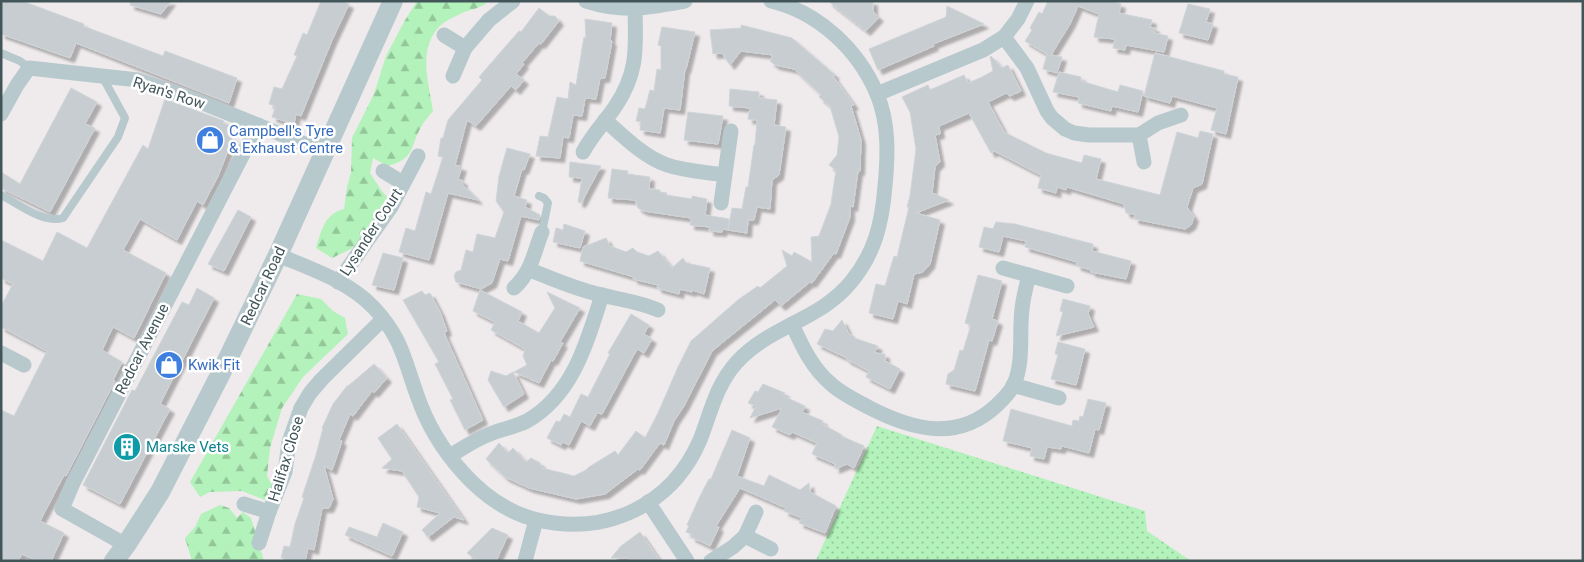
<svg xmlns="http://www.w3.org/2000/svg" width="1584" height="562" font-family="Roboto,sans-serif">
	<defs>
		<pattern id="forest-firs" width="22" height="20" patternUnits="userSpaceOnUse" patternTransform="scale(1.25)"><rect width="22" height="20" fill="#b3f2ba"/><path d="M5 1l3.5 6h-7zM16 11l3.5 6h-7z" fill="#93c79a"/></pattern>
		<pattern id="park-dots" width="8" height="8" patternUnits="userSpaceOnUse" patternTransform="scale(1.25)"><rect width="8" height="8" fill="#b3f2ba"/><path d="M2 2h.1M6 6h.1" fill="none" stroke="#93c79a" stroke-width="1.8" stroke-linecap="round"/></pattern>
		<filter id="shadow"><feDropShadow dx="4.5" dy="4.5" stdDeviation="1" flood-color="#0004"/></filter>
	</defs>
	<rect width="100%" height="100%" fill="#efebec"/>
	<g fill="url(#forest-firs)">
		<path d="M417,1H488C482,9 469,9 460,14C454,17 445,21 440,26C417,49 429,83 433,111C429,116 424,121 421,127C409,149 415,159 387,166L373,158L370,173L381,190L388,198L367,233L351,249L332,258L316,248C321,231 325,213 344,209L347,187L351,172L352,138L374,94L386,56L404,22Z"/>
		<path d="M297,294L321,299L333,311L345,318L348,334L303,377L282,408L270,448L267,476L274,488L265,500L242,491L210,492L200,497L190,482Z"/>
		<path d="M220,505L229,508L237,518L243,512L251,518L264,561H192L185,538L195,527L201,514Z"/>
	</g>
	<path fill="url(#park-dots)" d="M877,426L1145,511L1147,531L1191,561L816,560Z"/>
	<g fill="#c7cdd1" stroke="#cfd4d8" filter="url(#shadow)">
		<path d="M1,1H22L84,24L83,26L163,56L165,51L237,78L229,103L76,43L70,58L1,34Z"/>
		<path d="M131,1H171L161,14L130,5Z"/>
		<path d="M321,1H342L349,4L332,40L301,116L296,114L294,124L272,117L276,106L269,104L274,87L282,89L297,56L294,55L303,33L307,35Z"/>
		<path d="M828,1H873V12L879,17L866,31Z"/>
		<path d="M1048,1H1111L1121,4L1119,13L1152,20L1150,27L1155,28L1154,33L1168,36L1164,52L1126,45L1125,50L1113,48L1115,39L1094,37L1099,14L1078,6L1070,24L1051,55L1062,57L1057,73L1043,69L1047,54L1025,41L1032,30L1030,28L1039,12L1042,14Z"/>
		<path d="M1188,4L1210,9L1206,22L1213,24L1208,40L1179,33Z"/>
		<path d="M947,6L984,24L933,44L934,46L878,70L869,49L946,17Z"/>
		<path d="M539,8L549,16H555L559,21L541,44L539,43L522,63L524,64L516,74L524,80L516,90L511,86L476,126L467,120L455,165L462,167L458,179L463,181L462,184L478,200L448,193L429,260L399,252L406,228L415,231L426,192L431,194L443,157L438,156L441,138H443L448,120L482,80L479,77L519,31L521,32Z"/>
		<path d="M585,19L612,23L610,41H612L605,78H600L596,99L585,98L582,116L573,115L569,138L563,137L560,158L536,156L540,136L548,137L557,97L568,99L570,82L576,85L584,37L586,38Z"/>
		<path d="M741,25L792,38L835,75L833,76L854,105L851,106L861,140L860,171H858L853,207L850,206V217L836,254L834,253L812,283L810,282L781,306L775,300L712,351L684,406L674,421L664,445L660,443L640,470L638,469L605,494L576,499L529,488L505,477L486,459L499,443L508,453L513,448L526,462L531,458L540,463L542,468L574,476L586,470L589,467L615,451L618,455L636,431L645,438L658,413L678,367L691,341L739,299L758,286L760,288L787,266L782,250L792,256L794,252L812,262L811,237L819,236L831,204L836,170L829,165L837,155L839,137L830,106L819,97L821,95L794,69L775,65L770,61L773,55L741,51L730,65L722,53L713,54L710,30L741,28Z"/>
		<path d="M662,27L695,32L686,69H685L680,110L664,108L660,133L640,130L641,122L636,121L639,108L645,109L650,90L654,91L657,69L661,70V46L658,45Z"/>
		<path d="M1155,53L1224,71V74L1238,77L1226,134L1211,130L1217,108L1172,96L1170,103L1144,96Z"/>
		<path d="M991,56L1002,68L1008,65L1021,91L1010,96L1006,93L988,102L1004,132L1046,153L1082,163L1084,155L1101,159L1096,179L1160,195L1177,132L1198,138L1200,131L1213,134L1202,184L1193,188L1187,207L1194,217L1191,225L1185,229L1134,219L1135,214L1126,213L1124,204L1067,187L1066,190L1057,187L1056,193L1038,188L1041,175L994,151L991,153L969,113L939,126L940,134L935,135L940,162L935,167L932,193L949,200L916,213L940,220L930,264L923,272L914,274L907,304L898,301L893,319L869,313L876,284L885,286L894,256L897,257L909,207H907L910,196L916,149L910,112L902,97L928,85L930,90L964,75L968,83L980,78L993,71L990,57Z"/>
		<path d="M1059,72L1081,77V81L1118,92L1120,85L1143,91L1138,112L1112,106L1111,111L1078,103L1079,97L1053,92Z"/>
		<path d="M71,88L97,102L85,124L95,128L50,212L1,188V172L20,184Z"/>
		<path d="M730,89L759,92V98L777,100L774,125L786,127L779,175L772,180L770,209L757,207L754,220H748L747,233L728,230L732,208L742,209L746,187H748L754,145H755L757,120L748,119L750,108L729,106Z"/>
		<path d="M165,99L224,121L223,123L229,125L226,133L233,138L218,176L203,205L197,201L177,240L140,219L123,250L166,273L134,338L113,327L102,350L122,362L113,380L115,381L66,476L64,475L40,521L64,533L51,561H37L22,554L18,561H1V410L14,416L47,351L1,327V306L13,284L1,278V240L43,261L57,232L87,248L143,145L148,149Z"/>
		<path d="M688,112L723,116L718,144L684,140Z"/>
		<path d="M507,148L530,154L524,170L522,169L514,196L527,200L525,207L540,215L539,220L521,216L508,261L500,259L492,283L481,289L456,282L454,276L456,272L461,270L466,250L473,252L477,234L495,238L504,212L496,201L499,176Z"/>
		<path d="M570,162L601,166L581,203L578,202L582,178L569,177Z"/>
		<path d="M612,169L628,171L627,174L650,177L649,189L660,190V192L667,193L666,195L692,199V196L707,199L705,215L729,219L728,230L723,229L722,232L709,231L710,227L690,225L691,218L644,211L638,208L635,200L608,198Z"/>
		<path d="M238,210L251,217L224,271L208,264Z"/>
		<path d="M996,222L1015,224L1093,244L1092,251L1131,261L1126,279L1091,272V270L1077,266V262L1025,247L1026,241L1003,236L999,252L979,247L984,227L993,229Z"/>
		<path d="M564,224L585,231L580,248L553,242L556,228L563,230Z"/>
		<path d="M606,238L610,246L626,252L633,248L637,252L649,256L658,251L672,268L683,258L686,263L710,268L704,294L692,290V292L680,289L679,294L657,288L658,285L633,279L634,277L580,261L583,247Z"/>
		<path d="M383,253L403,258L394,290L372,285Z"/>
		<path d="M978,275L1002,281L992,319L998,321L992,341L989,340L975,391L946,384L948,374L954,370L960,350L963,351L971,325L965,323Z"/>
		<path d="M197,288L214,298L160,404L170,409L120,504L83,485L132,390L135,391L182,302L189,305Z"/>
		<path d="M480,290L522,312L518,321L539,333L555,308L547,292L580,308L560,342L563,343L553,361L551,360L539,383L514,372L527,365L523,356L525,349L491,330L495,322L473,311Z"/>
		<path d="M422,291L425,295L430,293L440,312L447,331L444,333L483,420L465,430L450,400L453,399L435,364L439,362L403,300Z"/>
		<path d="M1063,299L1090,306L1088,314L1094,327L1056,336L1063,312L1060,311Z"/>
		<path d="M631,314L649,325L644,334L652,339L644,353L637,349L602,414L597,413L590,426L581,421L569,445L563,442L561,445L547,438L556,421L560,422L564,414L570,417L581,394L588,397L610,354L608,353Z"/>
		<path d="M842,320L849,334L855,337L854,338L878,346L874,353L885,354V361L900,369L890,389L866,377L869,371L846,359L847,358L817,344L825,329L833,331Z"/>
		<path d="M1058,342L1085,349L1076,385L1051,379L1058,355L1055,354Z"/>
		<path d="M374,364L387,378L374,393L372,391L353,416L350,414L339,440L342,441L332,470L324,466L333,499L329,508H322L314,550L308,548L305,561H283L284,558H281L284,546L290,547L295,524L304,498L302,497L316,455L323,428H322L333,404L347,386H348Z"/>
		<path d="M491,371L506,376L513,372L524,394L504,407L488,380Z"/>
		<path d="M763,384L785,393L783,396L805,406L802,412L823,421L822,424L842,435L841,436L864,446L854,468L847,464L835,469V464L812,454L817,443L792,432L790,435L772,427L782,408L750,418L756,406L748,403L755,391L758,392Z"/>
		<path d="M1088,399L1106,403L1099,430L1095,429L1089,453L1062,446L1061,449L1047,447L1044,459L1030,456L1032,448L1003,441L1011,409L1072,426L1073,420L1079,421L1080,416L1083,417Z"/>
		<path d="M397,424L464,520L454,517L428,537L422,530L440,513L417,507L419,497L402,471L382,468L392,459L378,438Z"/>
		<path d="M732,430L750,438L737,476L764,486L769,475L800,490L809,483L810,492L836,506L825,533L799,523L802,518L784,511L786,508L740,488L716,526L719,527L710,546L691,537L692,534L686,532L689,526L687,525L700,496L709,479H711Z"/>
		<path d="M383,523L403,532L392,556L345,535L349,527L377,537Z"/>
		<path d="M492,528L508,535L496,561H477L467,553Z"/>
		<path d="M640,532L660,561H631L629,558H611L621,546Z"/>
	</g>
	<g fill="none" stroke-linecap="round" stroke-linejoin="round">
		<g stroke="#b8c9cd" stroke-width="8">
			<path d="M1,53L20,61L29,68"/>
			<path d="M1,195C19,204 43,224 63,218L118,137L125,118L102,76"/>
			<path d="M539,196L544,198L548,203L542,232"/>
		</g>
		<g stroke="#b8c9cd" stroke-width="15">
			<path d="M586,1C624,13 646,8 685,1"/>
			<path d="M444,35L465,48"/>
			<path d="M1004,37L1027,68L1047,111L1052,118L1065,129L1074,133L1089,135H1139L1158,123L1181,115"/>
			<path d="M453,76L465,48L489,20L513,1"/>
			<path d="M877,94L983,50L1004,37L1018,19L1027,1"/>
			<path d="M1,114L17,85L29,68L138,80L188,97L325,152"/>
			<path d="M605,120C623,136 644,157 667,165C685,171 706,172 724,175"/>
			<path d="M1139,135L1144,162"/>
			<path d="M583,152C592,135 604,123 615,107C638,73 636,49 635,10"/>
			<path d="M383,171L403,183"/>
			<path d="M721,203L731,131"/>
			<path d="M278,255C311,269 349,281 374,308C402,338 404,359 417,395C435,448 481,507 538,520C607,536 672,505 700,440C711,412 716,385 737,362C771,325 819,321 851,282C875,253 882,223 885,186C888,155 889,123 877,94C858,49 818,12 771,1"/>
			<path d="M1003,268L1067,286"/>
			<path d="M530,270C553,279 577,290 602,295C621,300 640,302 658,310"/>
			<path d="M338,282L391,207L418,156"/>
			<path d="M514,288C532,271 533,255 542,232"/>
			<path d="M792,324C802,346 812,368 831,384C842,394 857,401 870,408C913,430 958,442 997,405C1003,399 1010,393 1014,384C1024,362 1019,333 1022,309C1023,298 1026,287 1029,275"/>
			<path d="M1,353L24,365"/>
			<path d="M1013,385L1059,398"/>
			<path d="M450,456C463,448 476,439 490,434C502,429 515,427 527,421C573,395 587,342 602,295"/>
			<path d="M648,502L687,561"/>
			<path d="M244,504L269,512"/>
			<path d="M745,536L771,549"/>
			<path d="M259,543L269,512L285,472L289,442L301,408L310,393L322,379L383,319"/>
			<path d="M126,545L62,509L73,483L258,125"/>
			<path d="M525,561L536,520"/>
			<path d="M711,561L733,547L745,536L756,512"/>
		</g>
		<path stroke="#b8c9cd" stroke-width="20" d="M114,561L126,545L160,492L221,373L278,255L393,1"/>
	</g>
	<defs>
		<symbol id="shop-disc" viewBox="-11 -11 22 22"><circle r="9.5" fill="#3f7fe0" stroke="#fff"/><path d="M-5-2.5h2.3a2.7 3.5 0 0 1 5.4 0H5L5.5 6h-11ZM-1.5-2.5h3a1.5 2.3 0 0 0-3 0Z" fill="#fff"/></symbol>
		<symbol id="building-disc" viewBox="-11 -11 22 22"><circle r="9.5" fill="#0f9aa8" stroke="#fff"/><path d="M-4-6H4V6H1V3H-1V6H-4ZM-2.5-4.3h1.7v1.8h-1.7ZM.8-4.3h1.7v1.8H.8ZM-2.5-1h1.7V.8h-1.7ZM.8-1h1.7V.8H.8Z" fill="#fff"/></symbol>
	</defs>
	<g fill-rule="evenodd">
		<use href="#shop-disc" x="194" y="124" width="32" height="32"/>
		<use href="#shop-disc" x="153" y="349" width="32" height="32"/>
		<use href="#building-disc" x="111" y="431" width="32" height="32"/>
	</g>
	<g text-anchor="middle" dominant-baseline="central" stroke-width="5" stroke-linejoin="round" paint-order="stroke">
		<g font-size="15" fill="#42565a" stroke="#fff">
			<text transform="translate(169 93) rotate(18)">Ryan's Row</text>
			<text transform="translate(371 232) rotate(-57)">Lysander Court</text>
			<text transform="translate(263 286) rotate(-65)">Redcar Road</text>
			<text transform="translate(142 349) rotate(-63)">Redcar Avenue</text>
			<text transform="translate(286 459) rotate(-73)">Halifax Close</text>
		</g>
		<g font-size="15" fill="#366cbe" stroke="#fff" text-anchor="start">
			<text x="229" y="131">Campbell's Tyre<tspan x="229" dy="17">&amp; Exhaust Centre</tspan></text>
			<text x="188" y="365">Kwik Fit</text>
		</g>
		<g font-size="15" fill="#0d838f" stroke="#fff" text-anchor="start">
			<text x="146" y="447">Marske Vets</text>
		</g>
	</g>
	<rect width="1584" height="562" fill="none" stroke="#42565a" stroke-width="5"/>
</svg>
